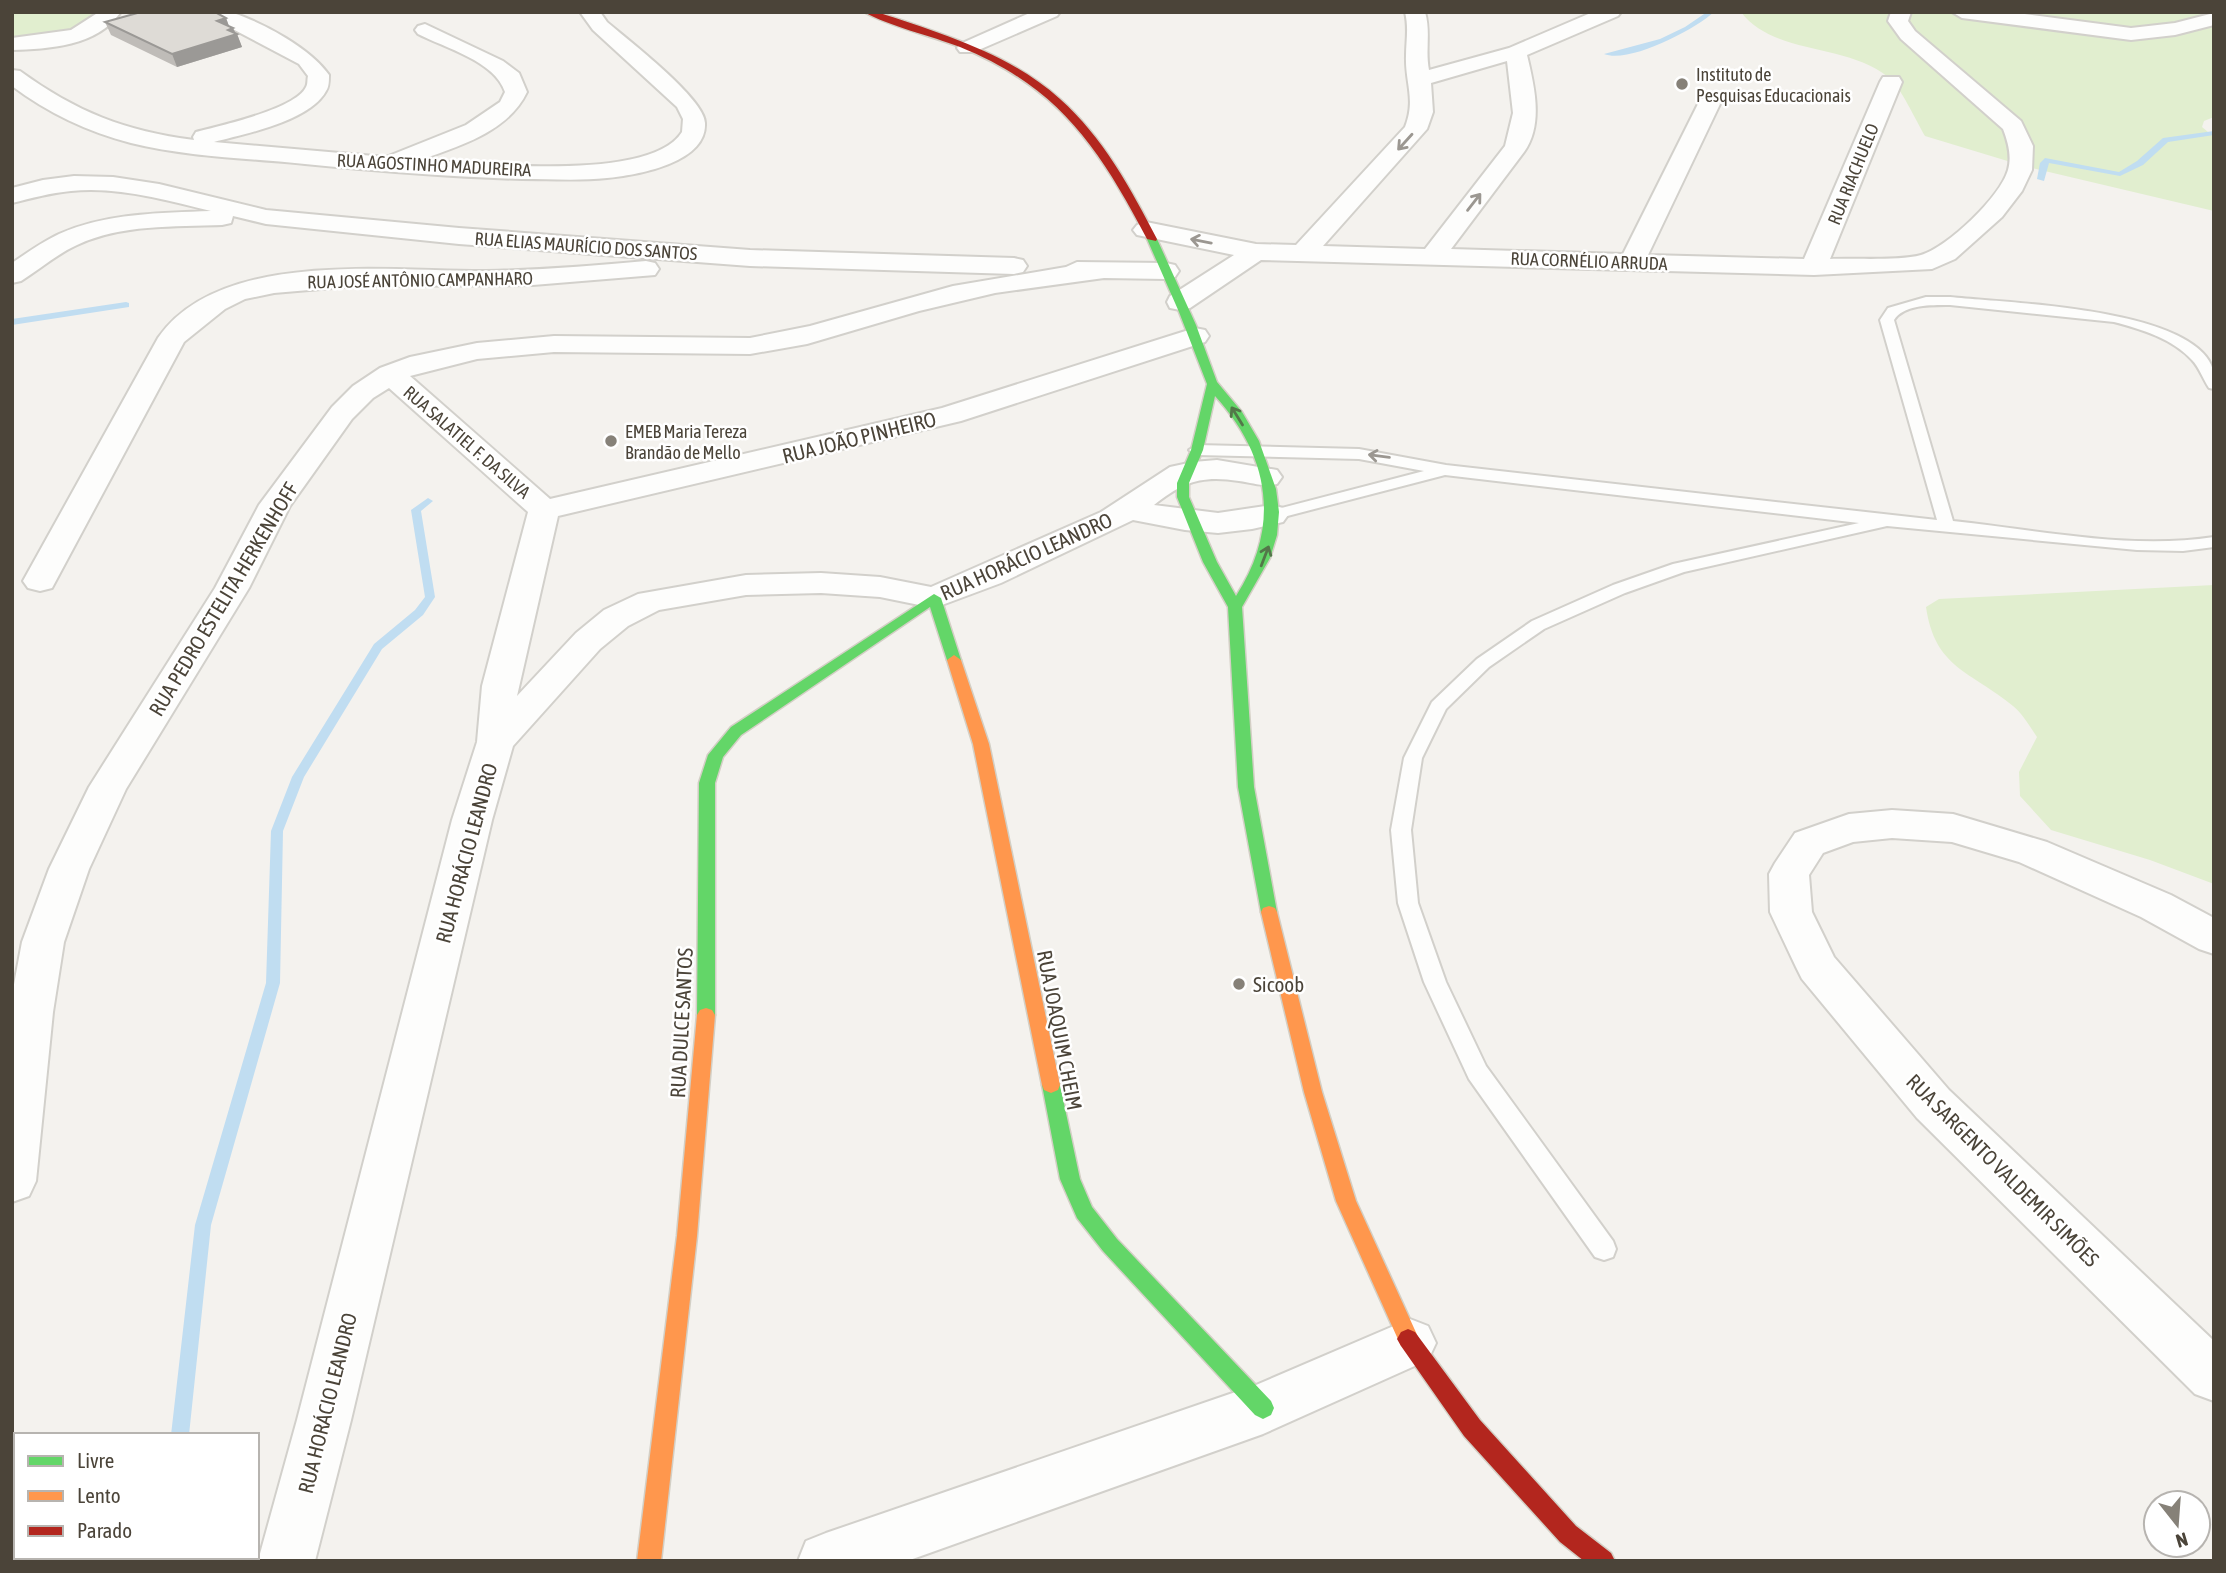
<svg xmlns="http://www.w3.org/2000/svg" width="2226" height="1573" font-family="'Asap Condensed',sans-serif">
	<rect width="100%" height="100%" fill="#f4f2ee"/>
	<g fill="#e1eecf">
		<path d="M12,12H100L77,31L12,42Z"/>
		<path d="M1741,12H2214V117L2204,121L2202,127L2214,137V211L2024,166L1925,136C1916,121 1901,87 1888,77C1847,43 1773,55 1741,12Z"/>
		<path d="M2214,585V884L2150,860L2051,830L2020,796L2019,772L2037,737C2030,727 2023,714 2013,706C1971,671 1935,669 1926,607L1939,599Z"/>
	</g>
	<g fill="none" stroke-linecap="round" stroke-linejoin="round">
		<g fill="#c0ddf1" fill-rule="evenodd">
			<path d="M1707,12H1714C1694,30 1629,64 1604,54L1660,39L1685,27Z"/>
			<path d="M2214,131V135L2168,142L2143,165L2120,176L2049,163L2044,181L2037,179L2040,163L2045,158L2119,172L2137,161L2163,138Z"/>
			<path d="M126,302L129,303V307L12,325V319Z"/>
			<path d="M428,498L433,501L421,511L435,597L423,615L382,649L304,777L283,831L280,983L211,1225L189,1435H171L195,1225L266,983L271,831L292,777L374,644L415,610L425,597L411,510Z"/>
			<rect x="157" y="1557" width="18" height="4"/>
		</g>
		<defs>
			<path id="lane" d="M1926,297H1950C2004,303 2201,307 2214,373C2215,378 2214,384 2214,389L2209,388C2203,379 2199,367 2192,360C2173,339 2141,329 2114,322L1950,305C1933,305 1904,304 1894,320L1953,521C2038,530 2129,550 2214,537V547L2183,551L2137,550L1887,526L1684,572L1625,593L1544,629L1489,667L1446,709L1422,758L1411,830L1418,903L1446,982L1486,1066L1613,1241L1616,1249L1613,1257L1604,1260L1595,1257L1469,1079L1424,982L1398,903L1391,830L1404,758L1432,702L1477,659L1532,621L1613,585L1673,564L1859,523L1445,475L1272,520L1266,518L1264,515L1266,512L1424,471L1359,459L1197,455L1189,450L1197,445L1359,449L1446,465L1937,520L1880,320L1888,308Z"/>
			<g id="street">
				<path d="M99,12L120,13C97,46 49,49 12,50V38L71,30Z"/>
				<path d="M205,12C214,12 225,11 233,13C264,23 311,49 329,75C329,81 329,87 326,91C310,121 245,134 214,142L386,157L466,125L500,102L505,92C495,61 445,48 418,34L415,30L418,26L425,24L503,61L519,73L527,92C508,132 459,146 420,160C476,163 650,183 682,132L683,119L677,107L593,30L580,12H600L607,22C628,40 705,99 705,123C707,163 637,175 607,178C579,181 550,179 522,179C450,177 377,171 305,164C247,158 188,157 131,143C88,132 48,113 12,86V70L20,71C76,112 125,131 194,140L193,137L196,132C219,126 296,109 306,87C308,84 307,80 308,76L299,64L208,16Z"/>
				<path d="M1032,12H1060L1057,16L974,52H960L957,48L960,44Z"/>
				<path d="M1405,12H1425C1431,32 1425,50 1429,70L1509,48L1593,12H1621L1618,16L1527,55C1534,85 1544,124 1524,152L1451,249L1623,254L1698,104L1701,99H1717L1720,104L1648,255L1804,259L1880,82L1883,77H1899L1902,82L1830,259C1855,258 1899,261 1921,255C1948,247 2000,197 2008,170C2012,156 2008,142 2003,129L1901,39L1888,21L1891,12H1911L1908,21L1915,31L2021,121L2033,146L2032,170L2022,191L2002,217L1955,259L1932,269L1814,275L1261,260L1190,308L1180,310L1170,308L1167,302L1170,296L1234,255L1137,235L1133,230L1137,225L1146,222L1256,244L1296,245L1405,127C1416,99 1405,83 1406,56C1406,40 1409,28 1405,12ZM1507,61L1513,113L1505,146L1425,249L1323,246L1427,129L1433,112L1431,83Z"/>
				<path d="M1952,12H2010L2131,28L2175,23L2214,13V25L2175,35L2131,40L1962,18Z"/>
				<path d="M74,176L113,177L159,184L266,210L459,228L750,250L1014,258L1023,260L1027,266L1023,272L1014,274L750,266L459,244L266,224L233,216L231,223L222,225C174,227 121,224 77,245C57,254 40,269 21,281L12,283V263C27,253 42,242 59,234C106,213 160,213 211,211C166,200 117,186 71,191C50,193 32,198 12,203V188L43,180Z"/>
				<path d="M646,261L655,263L659,269L655,275L533,285L356,286L274,293L245,299L225,309L184,342L52,588L40,591L28,588L23,581L158,338C220,248 391,272 486,271C540,270 593,266 646,261Z"/>
				<path d="M1077,262L1166,263L1175,265L1179,271L1175,277L1166,279L1104,278L995,293L919,311L807,344L750,354L554,352L477,359L410,376L550,499L942,408L1195,328L1205,330L1209,336L1205,342L961,421L558,516L517,696L576,633L604,610L638,594L746,575L821,573L880,577L931,587L1101,512L1170,467L1193,462L1217,460L1277,470L1282,477L1277,484C1263,487 1253,483 1239,481C1201,475 1183,482 1154,505L1218,513L1272,505L1283,508L1288,515L1283,522L1252,529L1218,533L1185,530L1133,520L1001,583L934,608L880,597L821,593L746,595L659,610L628,626L600,649L513,746L492,820L351,1420L315,1561H258L297,1420L452,820L477,742L482,686L528,512L389,388L373,398L352,419L290,506L249,588L126,789L89,869L64,942L53,1012L36,1181L29,1196L12,1202V995L22,942L49,869L89,787L215,588L259,505L332,407L353,386L380,368L410,357L477,343L554,336L750,338L810,326L953,286L1066,267Z"/>
				<path d="M1892,810L1953,814L2047,842L2171,895L2214,918V954L2199,949L2141,917L2019,862L1952,842L1892,838L1853,842L1823,853L1809,875L1812,912L1834,957L1949,1090L2214,1341V1401L2195,1394L1917,1118L1802,979L1796,967L1770,912L1769,874L1775,863L1795,833L1849,814Z"/>
				<path d="M1410,1319L1428,1326L1436,1343L1428,1360L1263,1434L907,1561H798L806,1541L826,1533L1256,1385Z"/>
			</g>
			<g id="fast">
				<path d="M1148,237L1157,239L1196,325L1217,382L1242,412L1259,441L1276,489L1279,512L1277,535L1270,558L1242,607L1254,787L1277,912L1275,916H1263L1261,912L1238,787L1228,607L1203,562L1177,497V483L1191,450L1207,384L1179,312L1147,239ZM1215,396C1270,456 1281,527 1236,596L1217,562L1189,497V483L1203,450Z"/>
				<path d="M934,594L941,598L961,660L959,663L954,665L947,660L930,607L741,735L723,757L715,783V1015L712,1020L706,1022L700,1020L697,1015L699,783L708,755L731,727Z"/>
				<path d="M1051,1077L1058,1080L1060,1085L1080,1179L1092,1207L1117,1239L1271,1401L1274,1408L1271,1415L1263,1419L1255,1415L1103,1251L1077,1218L1060,1179L1042,1085L1044,1080Z"/>
			</g>
			<g id="slow">
				<path d="M954,655L961,660L989,744L1060,1085L1058,1090L1051,1093L1044,1090L1042,1085L973,744L947,660Z"/>
				<path d="M1269,906L1275,908L1277,912L1322,1092L1356,1201L1419,1339L1415,1346L1408,1349L1401,1346L1336,1201L1304,1092L1261,912L1263,908Z"/>
				<path d="M706,1008L712,1010L715,1015L697,1236L661,1561H637L677,1236L697,1015L700,1010Z"/>
			</g>
			<g id="jam">
				<path d="M864,12H877C940,33 1009,53 1060,99C1103,137 1131,189 1157,239L1156,241L1147,239C1099,148 1059,87 960,47C932,36 888,26 864,12Z"/>
				<path d="M1408,1329L1415,1332L1480,1420L1576,1526L1611,1553L1615,1561H1584L1560,1542L1464,1436L1401,1346L1397,1339L1401,1332Z"/>
			</g>
		</defs>
		<use href="#lane" stroke="#d2d0cb" stroke-width="4"/>
		<use href="#street" stroke="#d2d0cb" stroke-width="4"/>
		<use href="#fast" stroke="#d3cfc5" stroke-width="3"/>
		<use href="#slow" stroke="#d3cfc5" stroke-width="3"/>
		<use href="#jam" stroke="#d3cfc5" stroke-width="3"/>
		<use href="#lane" fill="#fdfdfc" fill-rule="evenodd"/>
		<use href="#street" fill="#fdfdfc" fill-rule="evenodd"/>
		<use href="#fast" fill="#63d668" fill-rule="evenodd"/>
		<use href="#slow" fill="#ff974d" fill-rule="evenodd"/>
		<use href="#jam" fill="#b3261e" fill-rule="evenodd"/>
	</g>
	<path fill="#bfbcb8" d="M226,18L229,26L237,34L242,47L177,67L111,35L105,22Z"/>
	<path fill="#9b9996" d="M226,18L230,29L233,28L236,34H237L242,47L177,67L172,54L217,21Z"/>
	<path fill="#dedbd6" stroke="#9b9996" stroke-width="2" d="M141,12H215L226,18L217,21L233,28L228,30L237,34L172,54L105,22Z"/>
	<defs><path id="oneway-shaft" d="M-6 0H5M1.5-3L5.5 0L1.5 3" fill="none" stroke-width="1.6" stroke-linecap="round" stroke-linejoin="round" transform="scale(1.75)"/></defs>
	<g stroke="#9b9791">
		<use href="#oneway-shaft" transform="translate(1405 142) rotate(132)"/>
		<use href="#oneway-shaft" transform="translate(1474 202) rotate(-52)"/>
		<use href="#oneway-shaft" transform="translate(1201 241) rotate(-169)"/>
		<use href="#oneway-shaft" transform="translate(1379 456) rotate(-173)"/>
	</g>
	<g stroke="#537749">
		<use href="#oneway-shaft" transform="translate(1237 416) rotate(-122)"/>
		<use href="#oneway-shaft" transform="translate(1265 556) rotate(-69)"/>
	</g>
	<g fill="#868178" stroke="#fff" stroke-width="2.5">
		<circle cx="1682" cy="84" r="7"/>
		<circle cx="611" cy="441" r="7"/>
		<circle cx="1239" cy="984" r="7"/>
	</g>
	<g text-anchor="middle" dominant-baseline="central" stroke-width="5" stroke-linejoin="round" paint-order="stroke">
		<g font-size="18" fill="#4b4439" stroke="#fff" text-anchor="start">
			<text x="1696" y="74">Instituto de<tspan x="1696" dy="21">Pesquisas Educacionais</tspan></text>
			<text x="625" y="431">EMEB Maria Tereza<tspan x="625" dy="21">Brandão de Mello</tspan></text>
		</g>
		<g font-size="18" fill="#4b4439" stroke="#fff">
			<text transform="translate(434 165) rotate(3)">RUA AGOSTINHO MADUREIRA</text>
			<text transform="translate(1853 174) rotate(-68)">RUA RIACHUELO</text>
			<text transform="translate(586 246) rotate(4)">RUA ELIAS MAURÍCIO DOS SANTOS</text>
			<text transform="translate(1589 261) rotate(2)">RUA CORNÉLIO ARRUDA</text>
			<text transform="translate(420 280) rotate(-1)">RUA JOSÉ ANTÔNIO CAMPANHARO</text>
			<text transform="translate(467 442) rotate(41)">RUA SALATIEL F. DA SILVA</text>
		</g>
		<g font-size="21" fill="#4b4439" stroke="#fff">
			<text transform="translate(859 437) rotate(-14)">RUA JOÃO PINHEIRO</text>
			<text transform="translate(1026 556) rotate(-24)">RUA HORÁCIO LEANDRO</text>
			<text transform="translate(223 599) rotate(-59)">RUA PEDRO ESTELITA HERKENHOFF</text>
			<text transform="translate(466 853) rotate(-75)">RUA HORÁCIO LEANDRO</text>
			<text transform="translate(681 1023) rotate(-87)">RUA DULCE SANTOS</text>
			<text transform="translate(1060 1030) rotate(79)">RUA JOAQUIM CHEIM</text>
			<text transform="translate(2003 1170) rotate(45)">RUA SARGENTO VALDEMIR SIMÕES</text>
			<text transform="translate(327 1403) rotate(-76)">RUA HORÁCIO LEANDRO</text>
		</g>
		<g font-size="21" fill="#4b4439" stroke="#fff" text-anchor="start">
			<text x="1253" y="984">Sicoob</text>
		</g>
	</g>
	<rect width="2226" height="1573" fill="none" stroke="#4b4439" stroke-width="28"/>
	<rect x="14" y="1433" width="245" height="126" fill="#ffffff" stroke="#b7b4b0" stroke-width="2"/>
	<rect x="28" y="1456" width="35" height="10" fill="#63d668" stroke="#b7b4b0" stroke-width="2"/>
	<text x="77" y="1468" font-size="21" fill="#4b4439">Livre</text>
	<rect x="28" y="1491" width="35" height="10" fill="#ff974d" stroke="#b7b4b0" stroke-width="2"/>
	<text x="77" y="1503" font-size="21" fill="#4b4439">Lento</text>
	<rect x="28" y="1526" width="35" height="10" fill="#b3261e" stroke="#b7b4b0" stroke-width="2"/>
	<text x="77" y="1538" font-size="21" fill="#4b4439">Parado</text>
	<g transform="translate(2177 1524) rotate(163)"><circle r="33" fill="#ffffff" stroke="#b7b4b0" stroke-width="2"/>
	<path d="M0-5L12 26L0 18L-12 26Z" fill="#868178"/>
	<text y="-10" font-size="19" font-weight="bold" text-anchor="middle" fill="#4b4439">N</text>
	</g>
</svg>
